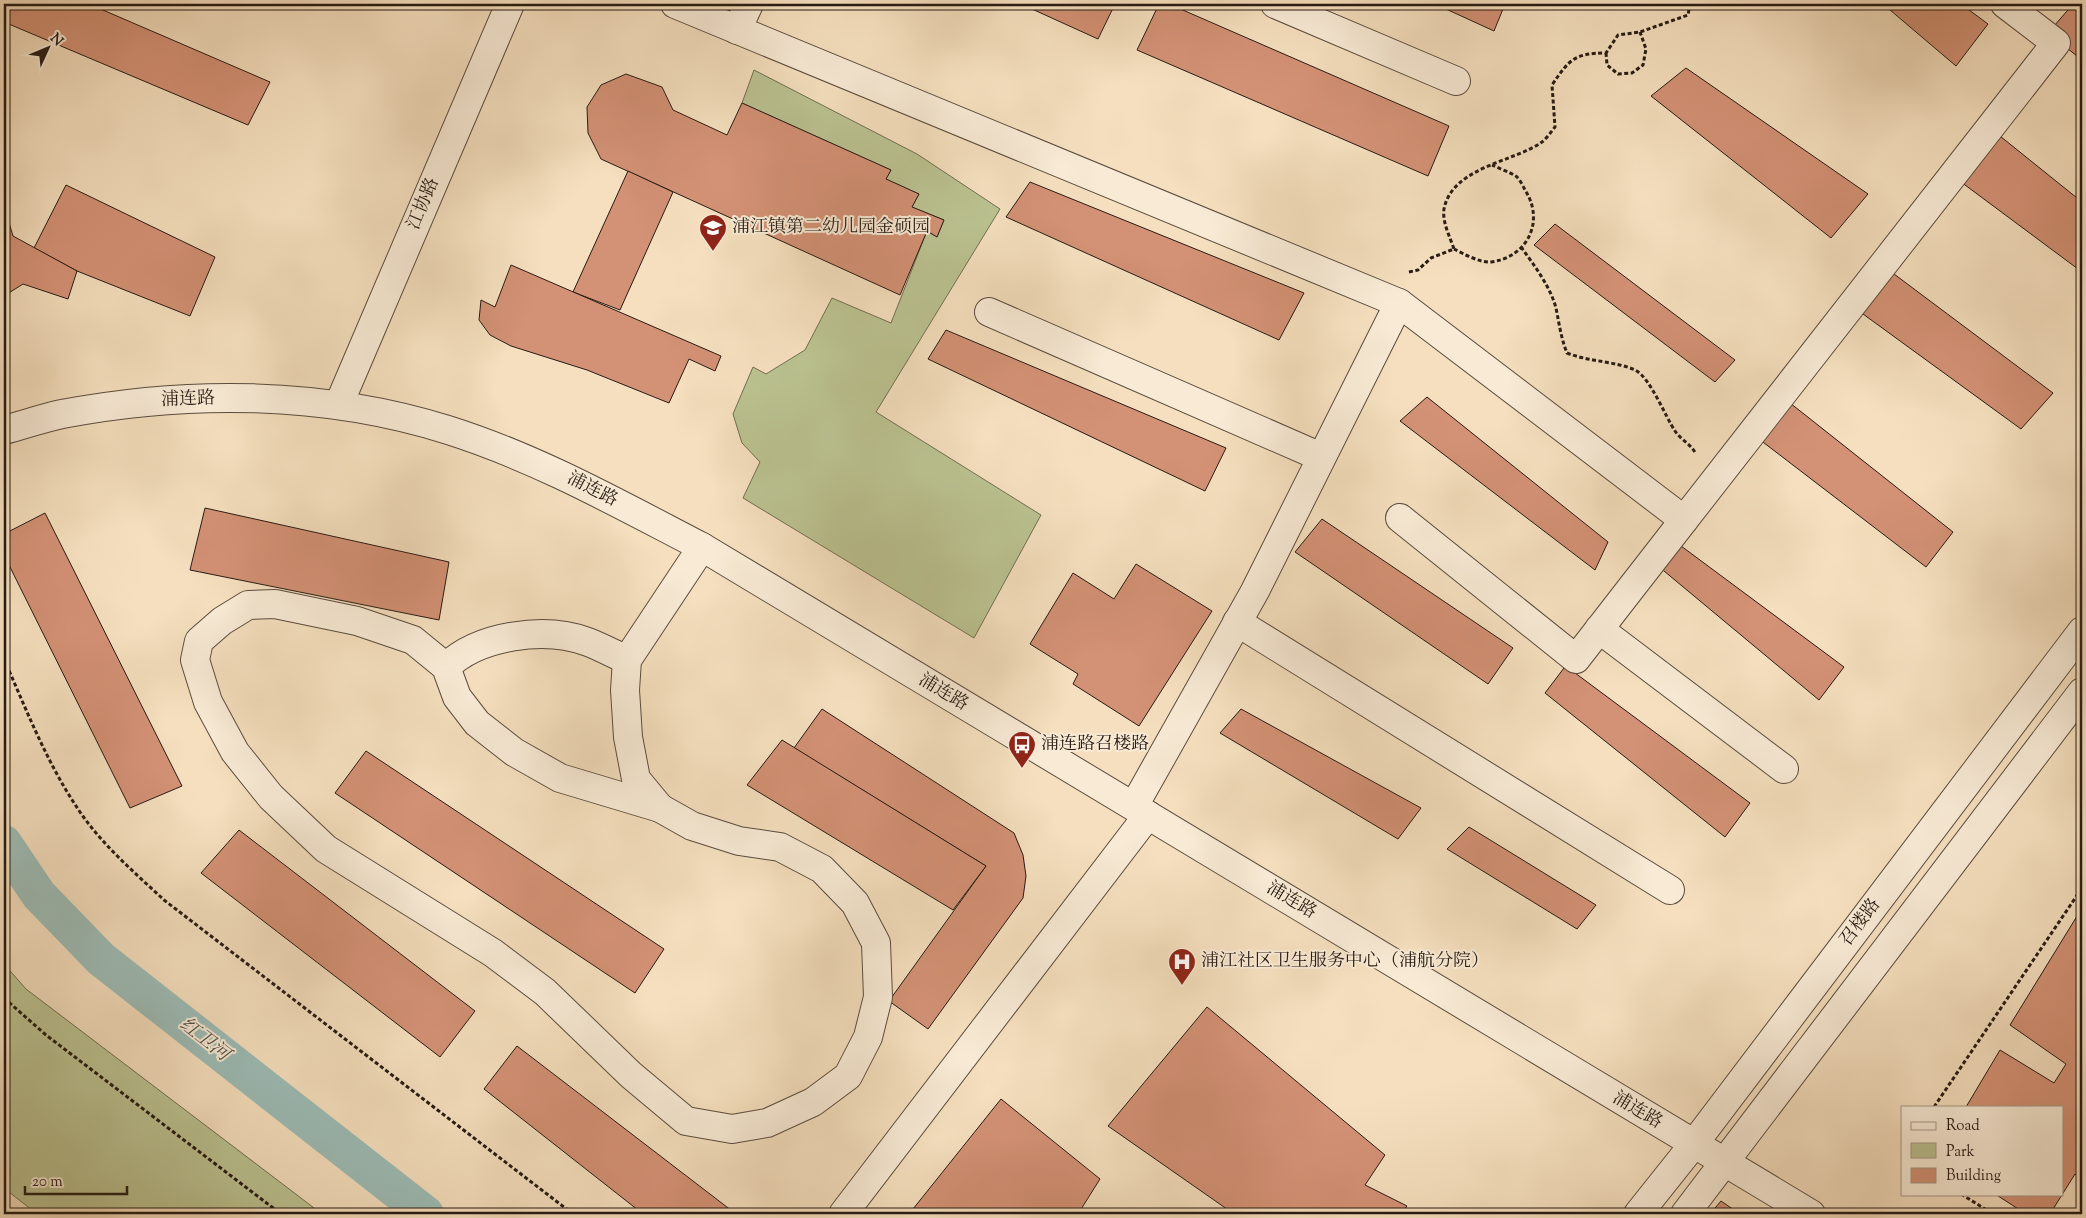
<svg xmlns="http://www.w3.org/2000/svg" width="2086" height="1218" font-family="'Sorts Mill Goudy','Noto Serif SC',serif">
	<rect width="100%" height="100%" fill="#f5dfbe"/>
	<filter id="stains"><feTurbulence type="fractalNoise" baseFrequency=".004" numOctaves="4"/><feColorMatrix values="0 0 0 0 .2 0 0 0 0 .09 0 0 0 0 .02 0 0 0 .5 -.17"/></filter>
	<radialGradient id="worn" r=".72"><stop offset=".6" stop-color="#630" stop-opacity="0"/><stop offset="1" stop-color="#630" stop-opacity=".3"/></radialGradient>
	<g fill="#bbc291" stroke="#716e52">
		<path d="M754,70L917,154L1000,209L876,412L1041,515L974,638L743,498L760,462L742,443L733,414L753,367L766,374L805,350L832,298L891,323L927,231L937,237L944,220L912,207L919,194L886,179L891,170L742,103Z"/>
		<path d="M4,964L26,989L322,1214H37L4,1188Z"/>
	</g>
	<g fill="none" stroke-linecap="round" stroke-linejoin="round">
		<path stroke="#9dbcb6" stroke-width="36" d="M4,843L39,895L101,959L426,1214"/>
	</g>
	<g fill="#d39175" stroke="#271b13">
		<path d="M4,4H89L270,82L248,125L4,22Z"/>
		<path d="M1021,4H1115L1098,39Z"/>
		<path d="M1159,4H1169L1449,126L1428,176L1137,50Z"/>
		<path d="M1435,4H1505L1494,31Z"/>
		<path d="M1883,4H1961L1988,24L1956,66Z"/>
		<path d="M2073,4L2082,10V60L2048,33Z"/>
		<path d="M1686,68L1868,194L1831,238L1651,96Z"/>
		<path d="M626,74L662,87L673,110L727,135L742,103L891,170L886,179L919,194L912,207L944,220L937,237L927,231L900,295L601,159L588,133L587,107L601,85Z"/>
		<path d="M1990,128L2082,202V272L1957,179Z"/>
		<path d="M628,171L673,192L620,310L573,292Z"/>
		<path d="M1030,182L1304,293L1279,340L1006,217Z"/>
		<path d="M66,185L215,257L190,316L77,271L34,248Z"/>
		<path d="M4,206L13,236L77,271L68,299L23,284L4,296Z"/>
		<path d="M1555,224L1735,360L1715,382L1534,245Z"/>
		<path d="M511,265L721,356L715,371L689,359L669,403L587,370L511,346L490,335L479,320L481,300L495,307Z"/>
		<path d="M1886,268L2053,393L2021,429L1852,306Z"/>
		<path d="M946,330L1226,448L1205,491L928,359Z"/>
		<path d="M1427,397L1608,542L1595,570L1400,421Z"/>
		<path d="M1785,399L1953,532L1926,567L1755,436Z"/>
		<path d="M205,508L449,562L439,620L190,570Z"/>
		<path d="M45,513L182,786L130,808L4,555V534Z"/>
		<path d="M1322,519L1513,648L1488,684L1295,552Z"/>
		<path d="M1673,540L1844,667L1819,700L1652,561Z"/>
		<path d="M1136,564L1212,611L1139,726L1073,684L1078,674L1030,644L1073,573L1114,599Z"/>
		<path d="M1563,664L1750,803L1725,837L1545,693L1564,668Z"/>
		<path d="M822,709L1014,833L1023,855L1026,876L1023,898L928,1029L889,1001L986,866L794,748Z"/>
		<path d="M1241,709L1421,808L1398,839L1220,733Z"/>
		<path d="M782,740L986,866L953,910L747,785Z"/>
		<path d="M366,751L664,949L635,993L335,793Z"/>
		<path d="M1469,827L1596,905L1577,929L1447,849Z"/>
		<path d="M239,830L475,1011L440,1057L201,873Z"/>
		<path d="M2082,908V1179L2075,1174L2050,1214H2026L1995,1194H2062V1107H1966L2000,1050L2054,1083L2066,1064L2010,1025Z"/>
		<path d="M1207,1007L1385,1155L1365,1185L1407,1206L1401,1214H1234L1108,1126Z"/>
		<path d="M517,1046L736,1214H643L484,1089Z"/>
		<path d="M1001,1099L1100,1179L1078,1214H909Z"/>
		<path d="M1721,1201L1740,1214H1710Z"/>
	</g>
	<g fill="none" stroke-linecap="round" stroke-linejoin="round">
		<defs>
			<g id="minor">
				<path d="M675,4L1399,303L1255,591L1134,806"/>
				<path d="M1275,4L1456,81"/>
				<path d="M737,30L749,4"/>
				<path d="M1399,303L1684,520L2056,43L2005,4"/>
				<path d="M989,312L1321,457"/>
				<path d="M339,404L510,4"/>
				<path d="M4,430C23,425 43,418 62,414C189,390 324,391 448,430C537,458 619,504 702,547L1811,1214"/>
				<path d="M1400,518L1576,659L1684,520"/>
				<path d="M275,604L357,621L413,640L446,667L457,697L477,723L514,752L560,778L660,808L692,826L739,841L780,847L822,869L855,903L876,943L878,997L868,1037L848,1076L813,1102L767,1123L732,1129L686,1121L631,1075L545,992L493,953L326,849L271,797L235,752L208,702L195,660L199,641L222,621L248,605Z"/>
				<path d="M1237,622L1670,890"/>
				<path d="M1599,629L1784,769"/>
				<path d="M446,667C479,635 545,626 588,642C601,647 614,654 627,660"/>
				<path d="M660,808L636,779L628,737L625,690L627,660L702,547"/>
				<path d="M843,1214L1148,815"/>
				<path d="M1638,1214L1693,1145L2082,631"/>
				<path d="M1685,1214L2082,692"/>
			</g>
		</defs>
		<use href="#minor" stroke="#5a4c3e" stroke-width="30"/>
		<g stroke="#271b13" stroke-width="3" stroke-dasharray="4 2.5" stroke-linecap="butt">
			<path d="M1606,53L1607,65L1618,74L1632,73L1643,65L1646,49L1640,32"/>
			<path d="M1521,247C1534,265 1550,286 1556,308C1559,323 1561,338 1567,353C1590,362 1615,361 1635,370C1650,377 1665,416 1675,431C1681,440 1691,444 1696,454"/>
			<path d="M1454,249C1464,254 1480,263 1491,262C1528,257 1545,221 1525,190C1523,186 1520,180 1517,177C1510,172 1500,169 1492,165"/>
			<path d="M1409,272L1418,270L1431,258L1454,249C1450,237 1442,222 1444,209C1452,167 1514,162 1542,142C1547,138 1551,132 1555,127L1552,85C1569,60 1574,53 1606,53L1618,35L1640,32L1688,15L1690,4"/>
			<path d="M4,659C26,709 47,763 78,809C101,844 134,872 164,900L573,1214"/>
			<path d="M4,998L46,1035L281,1214"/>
			<path d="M1934,1107L2082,888"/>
			<path d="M1961,1194L1993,1214"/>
		</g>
		<use href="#minor" stroke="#f8ead5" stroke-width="28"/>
	</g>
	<defs>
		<symbol id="school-pin" viewBox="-11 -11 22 30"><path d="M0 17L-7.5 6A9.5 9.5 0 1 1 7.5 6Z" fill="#8f2418" stroke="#f8ead5"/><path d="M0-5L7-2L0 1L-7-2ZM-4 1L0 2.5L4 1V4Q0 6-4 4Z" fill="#fff"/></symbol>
		<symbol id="bus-pin" viewBox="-11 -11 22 30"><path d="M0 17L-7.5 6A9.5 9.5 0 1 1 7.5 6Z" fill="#8f2418" stroke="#f8ead5"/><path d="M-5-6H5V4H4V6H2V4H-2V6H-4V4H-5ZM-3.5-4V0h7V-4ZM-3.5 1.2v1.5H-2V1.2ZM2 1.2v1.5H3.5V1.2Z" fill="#fff"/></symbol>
		<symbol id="hospital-pin" viewBox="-11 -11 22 30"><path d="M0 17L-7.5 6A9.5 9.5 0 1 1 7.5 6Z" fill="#8f2418" stroke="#f8ead5"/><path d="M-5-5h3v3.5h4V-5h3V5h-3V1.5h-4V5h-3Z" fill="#fff"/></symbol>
	</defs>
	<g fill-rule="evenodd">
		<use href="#school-pin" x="697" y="212" width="32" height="43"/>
		<use href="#bus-pin" x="1006" y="729" width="32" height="43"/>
		<use href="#hospital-pin" x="1166" y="946" width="32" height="43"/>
	</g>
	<g text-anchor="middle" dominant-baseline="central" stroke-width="4" stroke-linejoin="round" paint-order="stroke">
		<g font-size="18" fill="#271b13" stroke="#f8ead5">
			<text transform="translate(424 204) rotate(-67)">江协路</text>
			<text transform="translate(188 400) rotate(-2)">浦连路</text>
			<text transform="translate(592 490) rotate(27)">浦连路</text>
			<text transform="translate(943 693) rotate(31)">浦连路</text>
			<text transform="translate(1291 901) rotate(31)">浦连路</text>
			<text transform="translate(1861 923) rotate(-53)">召楼路</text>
			<text transform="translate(1637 1111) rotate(31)">浦连路</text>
		</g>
		<g font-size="18" fill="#271b13" stroke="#f8ead5" text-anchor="start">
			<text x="732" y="228">浦江镇第二幼儿园金硕园</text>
			<text x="1041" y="745">浦连路召楼路</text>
			<text x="1201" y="962">浦江社区卫生服务中心（浦航分院）</text>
		</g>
		<g font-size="19" font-style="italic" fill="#50534c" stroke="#f8ead5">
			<text transform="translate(204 1040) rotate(38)">红卫河</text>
		</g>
	</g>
	<rect width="2086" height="1218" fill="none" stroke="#f5dfbe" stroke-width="20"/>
	<rect x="5" y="5" width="2076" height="1208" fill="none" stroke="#271b13" stroke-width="2.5"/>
	<rect x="10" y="10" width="2066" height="1198" fill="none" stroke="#271b13"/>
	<rect x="1901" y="1106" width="162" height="90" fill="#f8ead5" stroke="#a49787"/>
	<rect x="1911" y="1122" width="25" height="8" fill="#f8ead5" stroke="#a49787"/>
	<text x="1946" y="1130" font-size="15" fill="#271b13">Road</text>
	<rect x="1911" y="1143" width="25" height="15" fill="#bbc291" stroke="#a49787"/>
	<text x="1946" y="1156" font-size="15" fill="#271b13">Park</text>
	<rect x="1911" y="1168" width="25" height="15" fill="#d39175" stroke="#a49787"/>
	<text x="1946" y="1180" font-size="15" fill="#271b13">Building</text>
	<g transform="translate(48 48) rotate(46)" stroke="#f8ead5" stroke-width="4" paint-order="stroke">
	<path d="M0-4L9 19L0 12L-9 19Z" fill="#271b13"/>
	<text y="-8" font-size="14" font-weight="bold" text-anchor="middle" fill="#271b13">N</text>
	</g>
	<path d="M25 1186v8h102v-8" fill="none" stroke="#271b13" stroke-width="2.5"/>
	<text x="32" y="1186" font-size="15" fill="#271b13" stroke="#f8ead5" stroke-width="4" paint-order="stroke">20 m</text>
	<rect width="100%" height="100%" filter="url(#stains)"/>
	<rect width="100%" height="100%" fill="url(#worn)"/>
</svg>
